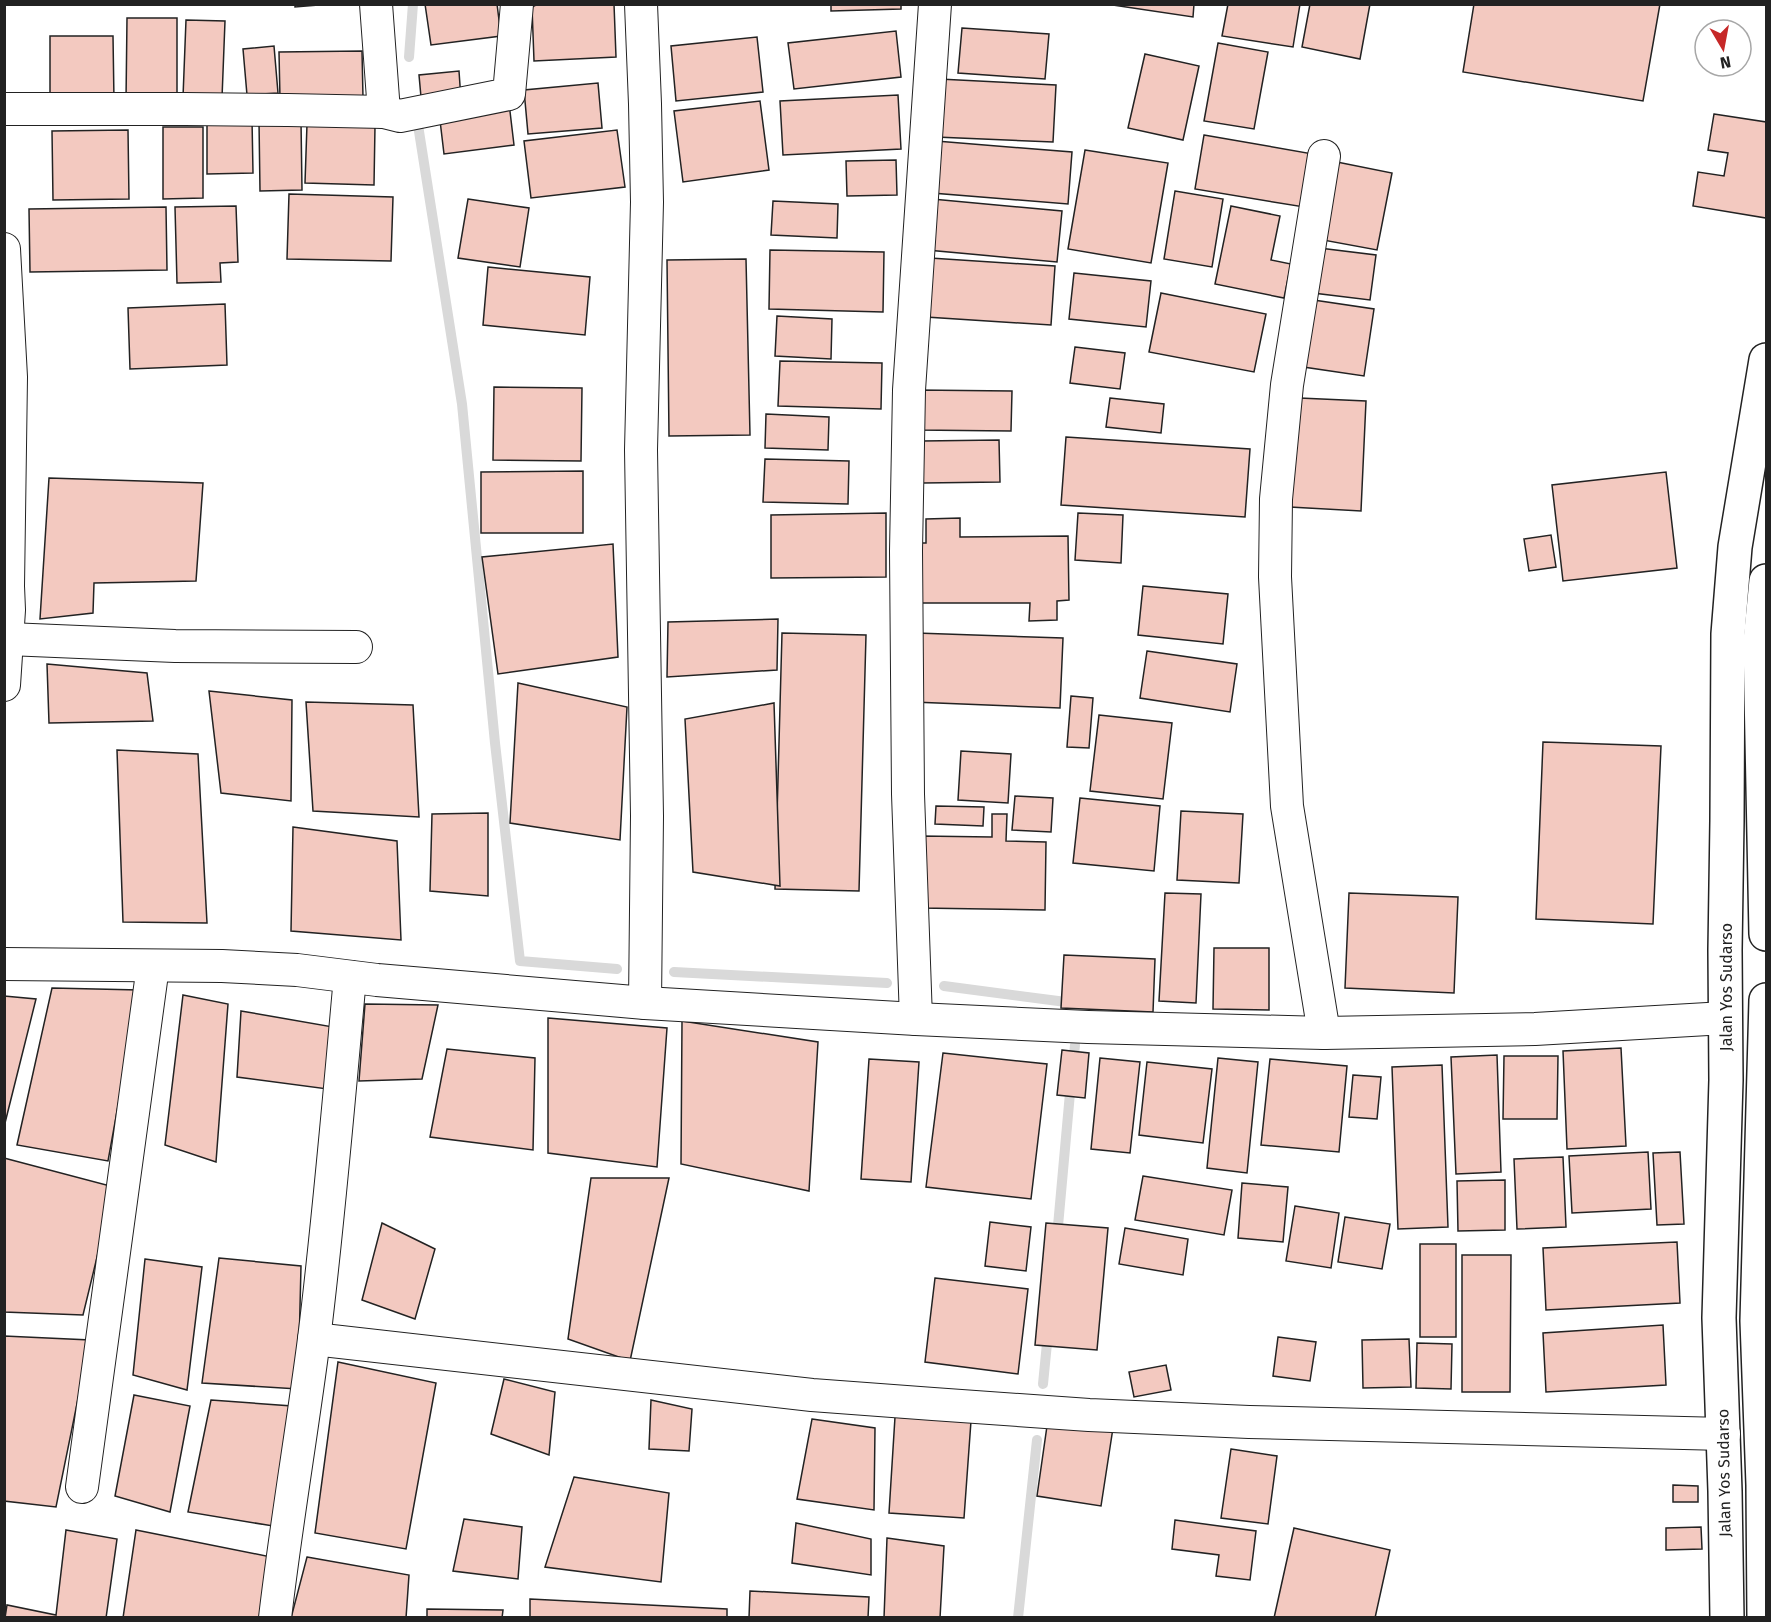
<svg xmlns="http://www.w3.org/2000/svg" width="1771" height="1622" font-family="'Fira Sans',sans-serif">
	<rect width="100%" height="100%" fill="#fff"/>
	<g fill="none" stroke-linecap="round" stroke-linejoin="round">
		<g stroke="#d9d9d9" stroke-width="10">
			<path d="M409,57L413,4"/>
			<path d="M418,125L462,404L495,743L520,961L617,969"/>
			<path d="M674,972L887,983"/>
			<path d="M944,986L1066,1002"/>
			<path d="M1073,1064L1075,1045"/>
			<path d="M1057,1237L1071,1082"/>
			<path d="M1043,1384L1048,1333"/>
			<path d="M1018,1618L1037,1440"/>
		</g>
	</g>
	<g fill="#f3c9c0" stroke="#222" stroke-width="1.5">
		<path d="M295,4H331L295,7Z"/>
		<path d="M425,4H497L501,36L431,45Z"/>
		<path d="M538,4H614L616,57L534,61L532,7Z"/>
		<path d="M831,4H901V9L831,11Z"/>
		<path d="M1106,4H1194L1193,17Z"/>
		<path d="M1228,4H1300L1293,47L1222,36Z"/>
		<path d="M1310,4H1370L1360,59L1302,47Z"/>
		<path d="M1474,4H1660L1643,101L1463,72Z"/>
		<path d="M127,18H177V101H126Z"/>
		<path d="M186,20L225,21L222,98L183,97Z"/>
		<path d="M962,28L1049,34L1045,79L958,73Z"/>
		<path d="M896,31L901,77L794,89L788,43Z"/>
		<path d="M50,36H113L114,101L50,102Z"/>
		<path d="M757,37L763,92L676,101L671,46Z"/>
		<path d="M1218,43L1268,52L1254,129L1204,121Z"/>
		<path d="M274,46L278,93L247,95L243,49Z"/>
		<path d="M362,51L363,98L280,99L279,52Z"/>
		<path d="M1145,54L1199,66L1183,140L1128,128Z"/>
		<path d="M459,71L461,100L422,108L419,75Z"/>
		<path d="M939,79L1056,85L1053,142L936,137Z"/>
		<path d="M598,83L602,128L528,134L524,90Z"/>
		<path d="M898,95L901,149L783,155L780,101Z"/>
		<path d="M760,101L769,170L683,182L674,111Z"/>
		<path d="M509,103L514,145L444,154L439,112Z"/>
		<path d="M1714,114L1766,122V218L1693,206L1698,172L1724,176L1728,153L1708,150Z"/>
		<path d="M207,119H252L253,173L207,174Z"/>
		<path d="M259,121H301L302,190L260,191Z"/>
		<path d="M307,124L375,126L374,185L305,183Z"/>
		<path d="M163,127H203V198L163,199Z"/>
		<path d="M128,130L129,199L53,200L52,131Z"/>
		<path d="M617,130L625,187L531,198L524,141Z"/>
		<path d="M1204,135L1313,154L1304,207L1195,189Z"/>
		<path d="M936,141L1072,152L1068,204L932,193Z"/>
		<path d="M1085,150L1168,163L1151,263L1068,249Z"/>
		<path d="M896,160L897,195L847,196L846,161Z"/>
		<path d="M1327,160L1392,173L1377,250L1312,238Z"/>
		<path d="M1175,191L1223,199L1212,267L1164,259Z"/>
		<path d="M289,194L393,197L391,261L287,259Z"/>
		<path d="M468,199L529,208L520,267L458,258Z"/>
		<path d="M932,199L1062,211L1057,262L927,250Z"/>
		<path d="M773,201L838,204L837,238L771,235Z"/>
		<path d="M236,206L238,262L220,263L221,282L177,283L175,207Z"/>
		<path d="M1231,206L1280,216L1271,260L1291,264L1284,298L1215,284Z"/>
		<path d="M166,207L167,270L30,272L29,209Z"/>
		<path d="M1311,247L1376,255L1370,300L1305,292Z"/>
		<path d="M770,250L884,252L883,312L769,309Z"/>
		<path d="M930,258L1055,266L1051,325L926,317Z"/>
		<path d="M746,259L750,435L669,436L667,260Z"/>
		<path d="M488,267L590,277L585,335L483,325Z"/>
		<path d="M1074,273L1151,281L1146,327L1069,319Z"/>
		<path d="M1161,293L1266,314L1254,372L1149,352Z"/>
		<path d="M1300,298L1374,309L1364,376L1290,365Z"/>
		<path d="M225,304L227,365L130,369L128,308Z"/>
		<path d="M777,316L832,319L831,359L775,356Z"/>
		<path d="M1075,347L1125,353L1120,389L1070,383Z"/>
		<path d="M780,361L882,363L881,409L778,406Z"/>
		<path d="M494,387L582,388L581,461L493,460Z"/>
		<path d="M916,390L1012,391L1011,431L916,430Z"/>
		<path d="M1277,397L1366,401L1361,511L1272,506Z"/>
		<path d="M1110,398L1164,404L1161,433L1106,427Z"/>
		<path d="M766,414L829,417L828,450L765,448Z"/>
		<path d="M1066,437L1250,449L1245,517L1061,505Z"/>
		<path d="M999,440L1000,482L923,483L922,441Z"/>
		<path d="M765,459L849,461L848,504L763,502Z"/>
		<path d="M583,471V533H481V472Z"/>
		<path d="M1666,472L1677,568L1563,581L1552,485Z"/>
		<path d="M49,478L203,483L196,581L94,583L93,613L40,619Z"/>
		<path d="M886,513V577L771,578V515Z"/>
		<path d="M1078,513L1123,515L1121,563L1075,560Z"/>
		<path d="M960,518V537L1068,536L1069,600L1057,601V620L1029,621L1030,603H907V543H926V519Z"/>
		<path d="M1551,535L1556,567L1529,571L1524,539Z"/>
		<path d="M613,544L618,657L498,674L482,557Z"/>
		<path d="M1143,586L1228,594L1223,644L1138,635Z"/>
		<path d="M778,619L777,670L667,677L668,622Z"/>
		<path d="M782,633L866,635L859,891L775,889Z"/>
		<path d="M916,633L1063,638L1060,708L913,702Z"/>
		<path d="M1147,651L1237,664L1230,712L1140,698Z"/>
		<path d="M47,664L147,673L153,721L49,723Z"/>
		<path d="M518,683L627,707L620,840L510,823Z"/>
		<path d="M209,691L292,700L291,801L221,793Z"/>
		<path d="M1071,696L1093,698L1089,748L1067,747Z"/>
		<path d="M306,702L413,705L419,817L313,811Z"/>
		<path d="M774,703L780,886L693,872L685,719Z"/>
		<path d="M1099,715L1172,723L1163,799L1090,791Z"/>
		<path d="M1543,742L1661,746L1653,924L1536,919Z"/>
		<path d="M117,750L198,754L207,923L123,922Z"/>
		<path d="M961,751L1011,754L1008,803L958,800Z"/>
		<path d="M1015,796L1053,798L1051,832L1012,830Z"/>
		<path d="M1080,798L1160,806L1154,871L1073,863Z"/>
		<path d="M936,806L984,807L983,826L935,824Z"/>
		<path d="M1181,811L1243,814L1239,883L1177,880Z"/>
		<path d="M488,813V896L430,891L432,814Z"/>
		<path d="M992,814H1007L1006,841L1046,842L1045,910L920,908L921,836L992,837Z"/>
		<path d="M293,827L397,841L401,940L291,931Z"/>
		<path d="M1165,893L1201,894L1196,1003L1159,1001Z"/>
		<path d="M1349,893L1458,897L1454,993L1345,988Z"/>
		<path d="M1214,948H1269V1010L1213,1009Z"/>
		<path d="M1064,955L1155,959L1153,1012L1061,1008Z"/>
		<path d="M52,988L139,990L108,1161L17,1145Z"/>
		<path d="M183,995L228,1004L216,1162L165,1145Z"/>
		<path d="M4,996L36,999L4,1127Z"/>
		<path d="M365,1004L438,1005L422,1079L359,1081Z"/>
		<path d="M241,1011L339,1028L335,1090L237,1077Z"/>
		<path d="M548,1018L667,1028L657,1167L548,1153Z"/>
		<path d="M682,1021L818,1042L809,1191L681,1164Z"/>
		<path d="M1621,1048L1626,1146L1567,1149L1563,1051Z"/>
		<path d="M447,1049L535,1058L533,1150L430,1137Z"/>
		<path d="M1062,1050L1089,1053L1085,1098L1057,1095Z"/>
		<path d="M943,1053L1047,1064L1031,1199L926,1187Z"/>
		<path d="M1497,1055L1501,1172L1456,1174L1451,1057Z"/>
		<path d="M1504,1056H1558L1557,1119H1503Z"/>
		<path d="M1100,1058L1140,1062L1130,1153L1091,1149Z"/>
		<path d="M1218,1058L1258,1062L1247,1173L1207,1168Z"/>
		<path d="M869,1059L919,1062L911,1182L861,1179Z"/>
		<path d="M1270,1059L1347,1066L1339,1152L1261,1145Z"/>
		<path d="M1147,1062L1212,1069L1203,1143L1139,1135Z"/>
		<path d="M1442,1065L1448,1227L1398,1229L1392,1067Z"/>
		<path d="M1353,1075L1381,1077L1377,1119L1349,1117Z"/>
		<path d="M1648,1152L1651,1209L1572,1213L1569,1156Z"/>
		<path d="M1680,1152L1684,1224L1657,1225L1653,1153Z"/>
		<path d="M1563,1157L1566,1227L1517,1229L1514,1159Z"/>
		<path d="M4,1158L114,1187L83,1315L4,1312Z"/>
		<path d="M1143,1176L1232,1190L1224,1235L1135,1220Z"/>
		<path d="M591,1178H669L630,1361L568,1339Z"/>
		<path d="M1505,1180V1230L1458,1231L1457,1181Z"/>
		<path d="M1242,1183L1288,1187L1283,1242L1238,1238Z"/>
		<path d="M1295,1206L1339,1213L1331,1268L1286,1261Z"/>
		<path d="M1345,1217L1390,1224L1382,1269L1338,1262Z"/>
		<path d="M990,1222L1031,1227L1026,1271L985,1266Z"/>
		<path d="M382,1223L435,1249L415,1319L362,1300Z"/>
		<path d="M1046,1223L1108,1228L1097,1350L1035,1345Z"/>
		<path d="M1125,1228L1188,1239L1183,1275L1119,1264Z"/>
		<path d="M1677,1242L1680,1303L1546,1310L1543,1248Z"/>
		<rect x="1420" y="1244" width="36" height="93"/>
		<path d="M1462,1255H1511L1510,1392H1462Z"/>
		<path d="M219,1258L301,1266L298,1389L202,1383Z"/>
		<path d="M145,1259L202,1267L187,1390L133,1375Z"/>
		<path d="M935,1278L1028,1289L1018,1374L925,1362Z"/>
		<path d="M1663,1325L1666,1385L1546,1392L1543,1333Z"/>
		<path d="M4,1336L90,1340L56,1507L4,1501Z"/>
		<path d="M1278,1337L1316,1342L1310,1381L1273,1376Z"/>
		<path d="M1409,1339L1411,1387L1363,1388L1362,1340Z"/>
		<path d="M1417,1343L1452,1344L1451,1389L1416,1388Z"/>
		<path d="M338,1362L436,1383L406,1549L315,1533Z"/>
		<path d="M1166,1365L1171,1390L1134,1397L1129,1372Z"/>
		<path d="M504,1379L555,1392L549,1455L491,1434Z"/>
		<path d="M134,1395L190,1406L170,1512L115,1496Z"/>
		<path d="M211,1400L292,1406L279,1527L188,1512Z"/>
		<path d="M651,1400L692,1409L689,1451L649,1449Z"/>
		<path d="M895,1417L971,1421L964,1518L889,1513Z"/>
		<path d="M812,1419L875,1428L874,1510L797,1499Z"/>
		<path d="M1048,1419L1113,1428L1101,1506L1037,1496Z"/>
		<path d="M1231,1449L1277,1456L1268,1524L1221,1518Z"/>
		<path d="M574,1477L669,1493L661,1582L545,1567Z"/>
		<path d="M1673,1485L1698,1486V1502H1673Z"/>
		<path d="M464,1519L522,1527L518,1579L453,1571Z"/>
		<path d="M1175,1520L1256,1531L1250,1580L1216,1576L1219,1555L1172,1549Z"/>
		<path d="M796,1523L871,1539V1575L792,1563Z"/>
		<path d="M1701,1527L1702,1549L1666,1550V1528Z"/>
		<path d="M1294,1528L1390,1550L1375,1618H1274Z"/>
		<path d="M66,1530L117,1539L106,1618H5L7,1605L56,1615Z"/>
		<path d="M136,1530L276,1558L269,1618H123Z"/>
		<path d="M887,1538L944,1546L940,1618H884Z"/>
		<path d="M307,1557L409,1575L406,1618H291Z"/>
		<path d="M750,1591L869,1597L868,1618H749Z"/>
		<path d="M530,1599L727,1609V1618H530Z"/>
		<path d="M427,1609L503,1610L502,1618H427Z"/>
	</g>
	<g fill="none" stroke-linecap="round" stroke-linejoin="round">
		<defs>
			<g id="minor">
				<path d="M376,4L384,112"/>
				<path d="M641,4L645,104L647,202L641,450L647,816L645,1003"/>
				<path d="M4,109H185L288,110L384,112L400,116L509,94L517,4"/>
				<path d="M4,249L11,377L8,586L9,610L4,685"/>
				<path d="M8,639L175,646L356,647"/>
				<path d="M4,964L222,966L297,970L377,980L645,1003L916,1019L1088,1027L1324,1033L1535,1029L1725,1018"/>
				<path d="M916,1019L908,794L906,551L909,390L935,4"/>
				<path d="M1324,1033L1287,806L1275,577L1276,499L1287,385L1324,156"/>
				<path d="M314,1339L812,1395L933,1404L1089,1415L1249,1422L1724,1434"/>
				<path d="M82,1487L153,966"/>
				<path d="M275,1618C286,1524 302,1432 314,1339C329,1218 339,1098 350,977"/>
			</g>
			<g id="trunk">
				<path d="M1766,581L1760,641L1766,934"/>
				<path d="M1727,1618L1725,1491L1719,1318L1726,1080L1725,950L1727,821L1728,634L1735,547L1766,360"/>
				<path d="M1764,1618L1763,1485L1757,1321L1766,1000"/>
			</g>
		</defs>
		<use href="#minor" stroke="#222" stroke-width="34"/>
		<use href="#trunk" stroke="#222" stroke-width="36"/>
		<use href="#minor" stroke="#fff" stroke-width="32"/>
		<use href="#trunk" stroke="#fff" stroke-width="33"/>
	</g>
	<g text-anchor="middle" dominant-baseline="central" stroke-width="4.5" stroke-linejoin="round" paint-order="stroke">
		<g font-size="16" fill="#222" stroke="#fff">
			<text transform="translate(1726 987) rotate(-90)">Jalan Yos Sudarso</text>
			<text transform="translate(1724 1473) rotate(-91)">Jalan Yos Sudarso</text>
		</g>
	</g>
	<rect width="1771" height="1622" fill="none" stroke="#222222" stroke-width="12"/>
	<g transform="translate(1723 48) rotate(170)"><circle r="28" fill="#ffffff" stroke="#a7a7a7" stroke-width="1.5"/>
	<path d="M0-4.5L10 22L0 15L-10 22Z" fill="#c62828"/>
	<text y="-9" font-size="16" font-weight="bold" text-anchor="middle" fill="#222222">N</text>
	</g>
</svg>
